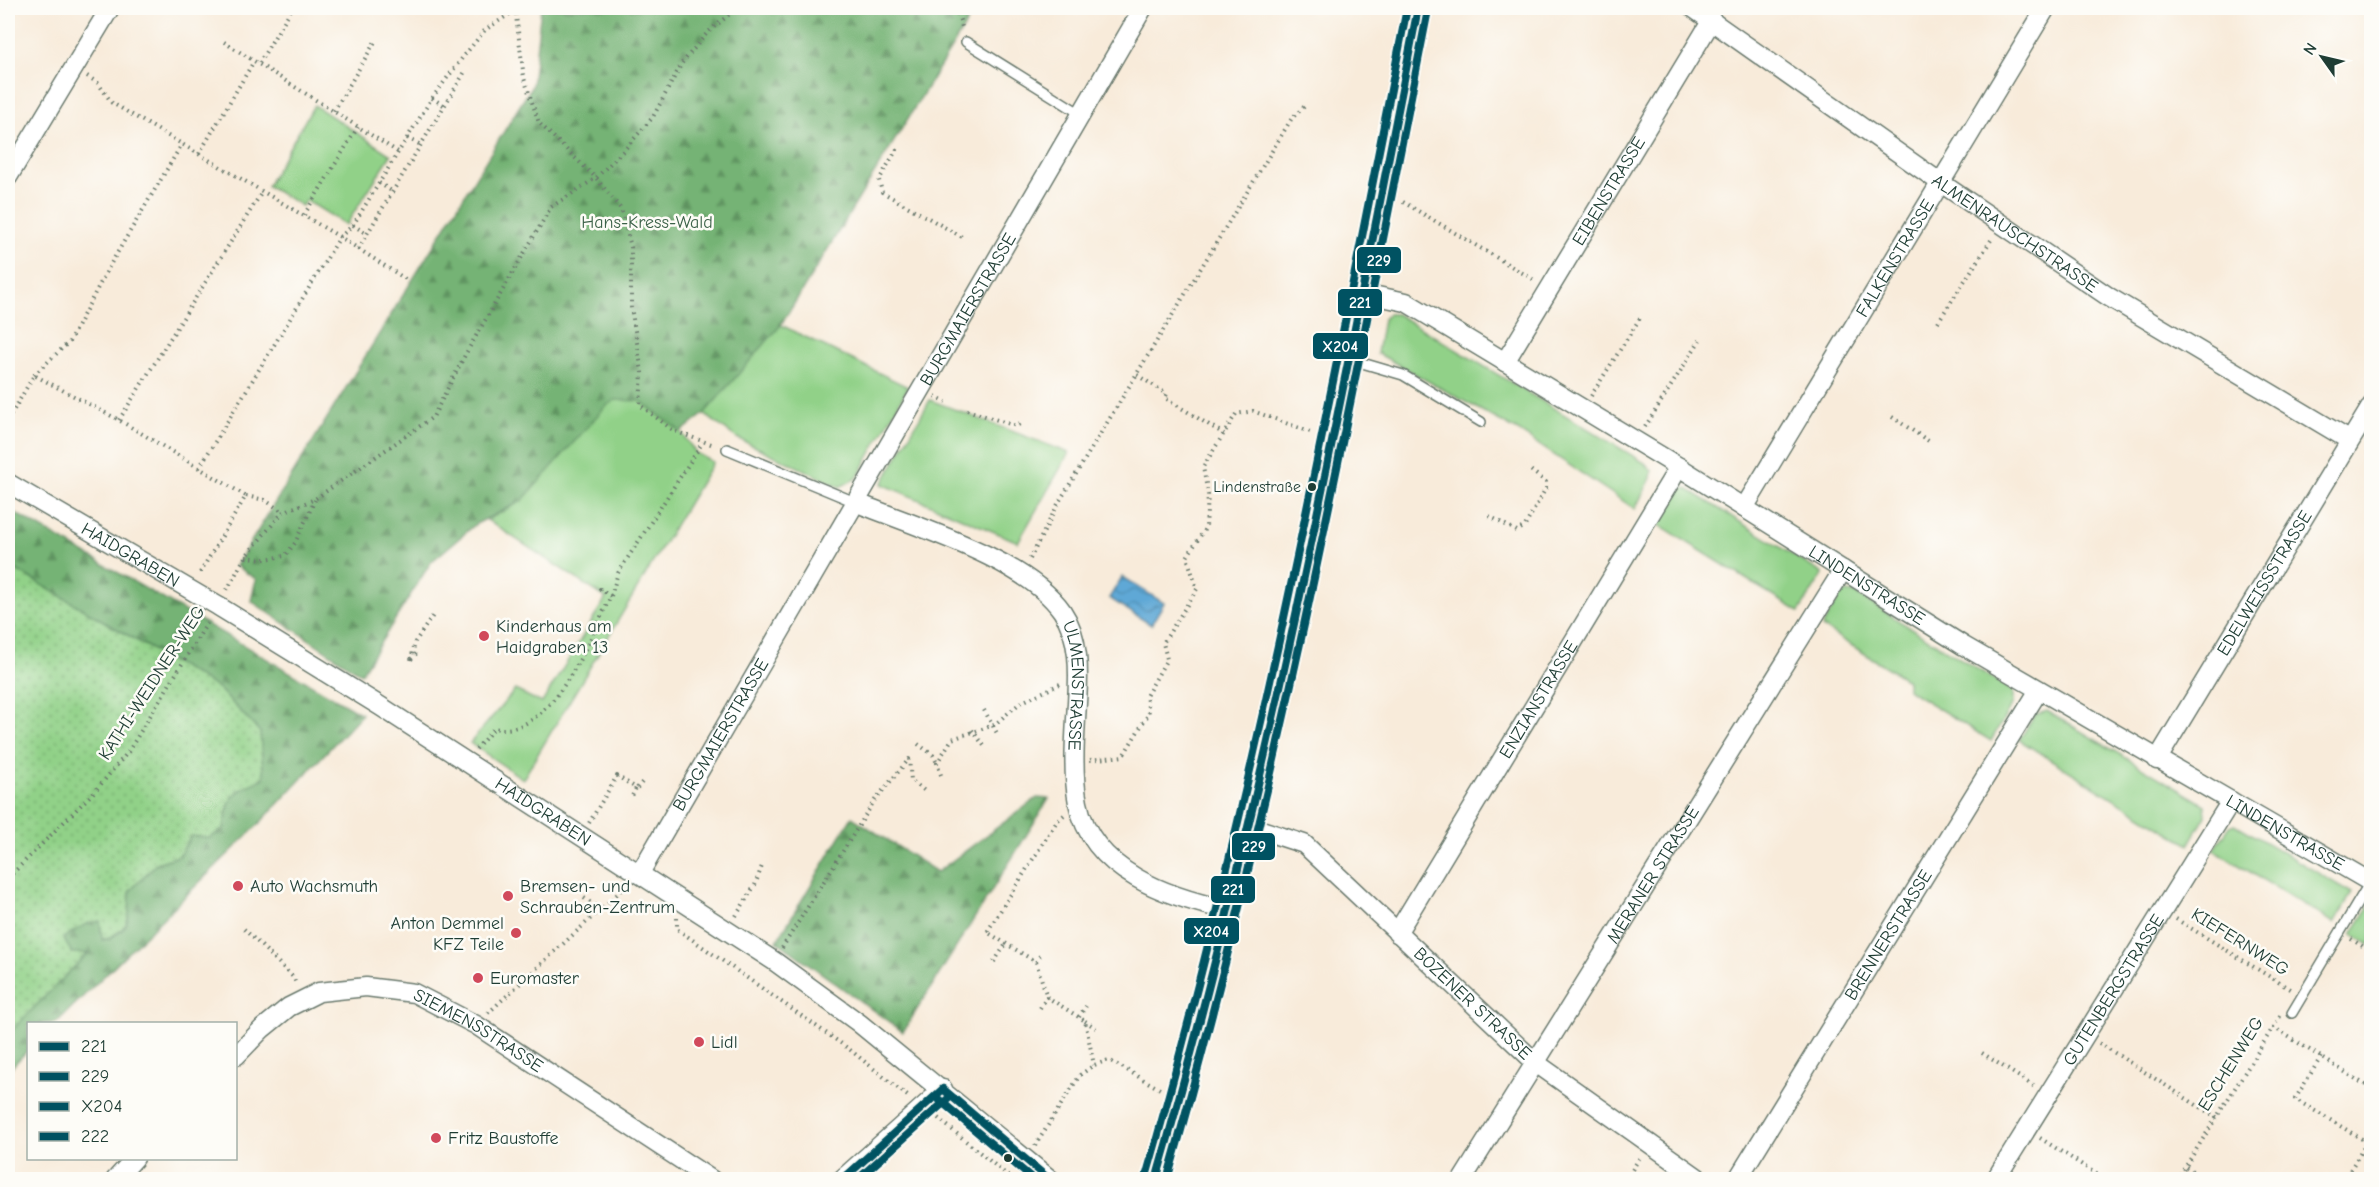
<svg xmlns="http://www.w3.org/2000/svg" width="2379" height="1187" font-family="'Comic Neue',sans-serif">
	<defs>
		<pattern id="grass-dots" width="8" height="8" patternUnits="userSpaceOnUse" patternTransform="scale(1.5)"><rect width="8" height="8" fill="#91d188"/><path d="M2 2h.1M6 6h.1" fill="none" stroke="#76ab70" stroke-width="1.8" stroke-linecap="round"/></pattern>
		<pattern id="forest-firs" width="22" height="20" patternUnits="userSpaceOnUse" patternTransform="scale(1.5)"><rect width="22" height="20" fill="#74b374"/><path d="M5 1l3.5 6h-7zM16 11l3.5 6h-7z" fill="#5f9360"/></pattern>
		<pattern id="water-waves" width="16" height="10" patternUnits="userSpaceOnUse" patternTransform="scale(1.5)"><rect width="16" height="10" fill="#5ea8d6"/><path d="M0 5q4-4 8 0t8 0" fill="none" stroke="#4d8aae"/></pattern>
	</defs>
	<rect width="100%" height="100%" fill="#fdfcf7"/>
	<filter id="ink" filterUnits="userSpaceOnUse"><feTurbulence type="fractalNoise" baseFrequency=".0167" numOctaves="2"/><feDisplacementMap in="SourceGraphic" scale="12" xChannelSelector="R" yChannelSelector="G"/><feConvolveMatrix kernelMatrix="1 2 1 2 8 2 1 2 1" color-interpolation-filters="sRGB"/></filter>
	<filter id="wash" filterUnits="userSpaceOnUse"><feTurbulence type="fractalNoise" baseFrequency=".008" numOctaves="4" result="noise"/><feDisplacementMap in="SourceGraphic" scale="24" xChannelSelector="R" yChannelSelector="G"/><feGaussianBlur stdDeviation="1.35" result="paint"/><feColorMatrix in="noise" values="0 0 0 0 0 0 0 0 0 0 0 0 0 0 0 0 0 1.4 0 .05"/><feComposite in="paint" operator="in"/></filter>
	<g filter="url(#wash)">
		<rect width="100%" height="100%" fill="#f8ebda"/>
		<path fill="url(#grass-dots)" stroke="#58875e" stroke-width="1.5" d="M8,565L218,688L260,732L264,778C232,793 229,793 224,829L210,838L191,836L179,856L157,863L130,891C129,919 132,930 102,940L100,921L89,952L12,1041L8,1052Z"/>
		<g fill="url(#forest-firs)" stroke="#4a7854" stroke-width="1.5">
			<path d="M541,8H976L781,325L704,414L681,432L640,401L606,406L522,501L476,524L431,562L361,674L251,601L256,579L236,566L532,86Z"/>
			<path d="M8,509L362,714L259,824L56,1023L28,1024V1050L8,1071L11,1031L88,953H72L63,938L86,924L100,921L102,940C132,932 129,918 130,891L157,863L179,856L191,836L210,838L224,829C230,791 231,795 264,778L260,732L218,688L8,565Z"/>
			<path d="M1037,798L1049,799L903,1032L777,941L852,817L937,872Z"/>
		</g>
		<g fill="#91d188" stroke="#58875e" stroke-width="1.5">
			<path d="M314,105L391,155L346,225L306,200L302,206L267,186Z"/>
			<path d="M1388,314H1397L1645,463L1652,471L1651,478L1635,509L1518,431L1377,353L1383,319Z"/>
			<path d="M781,325L908,387L857,478L840,487L737,438L704,414Z"/>
			<path d="M615,400L640,401L681,432L696,453L713,462L523,779L470,743L515,690L542,703L606,598L487,520L522,501L606,406Z"/>
			<path d="M930,400L1069,453L1018,542L882,484Z"/>
			<path d="M1686,488L1823,574L1799,612L1653,521L1670,493Z"/>
			<path d="M1846,592L1854,593L2013,691V703L1991,741L1907,689V680L1822,627L1841,594Z"/>
			<path d="M2047,711L2205,805L2206,816L2189,845L2019,740L2035,715Z"/>
			<path d="M2235,824L2352,893L2334,923L2214,850L2230,826Z"/>
			<path d="M2371,904H2372L2371,946L2352,934Z"/>
		</g>
		<path fill="url(#water-waves)" stroke="#3e7285" stroke-width="1.5" d="M1122,577L1164,603L1151,625L1109,598Z"/>
	</g>
	<g filter="url(#ink)">
		<g fill="none" stroke-linecap="round" stroke-linejoin="round">
			<defs>
				<g id="service">
					<path d="M966,42L1081,114"/>
					<path d="M1352,360L1403,375L1481,422"/>
					<path d="M727,449L855,502"/>
					<path d="M2292,1013L2370,882"/>
				</g>
				<g id="minor">
					<path id="s1" d="M1693,8L1941,183L2109,297L2349,440"/>
					<path d="M8,177L110,8"/>
					<path id="s2" d="M1363,293L1406,302L1679,467L1964,646L2372,883"/>
					<path id="s3" d="M1505,362L1712,20"/>
					<path id="s4" d="M8,483L218,606L380,706L774,961L859,1023L1051,1180"/>
					<path id="s5" d="M855,502C914,526 1026,559 1062,611C1080,637 1079,673 1077,703C1075,735 1072,772 1078,803C1092,872 1168,897 1228,910"/>
					<path id="s6" d="M1744,508L2046,8"/>
					<path id="s7" d="M2157,760L2372,405"/>
					<path id="s8" d="M1249,826L1304,844L1536,1063L1701,1180"/>
					<path id="s9" d="M640,873L1143,8"/>
					<path id="s10" d="M1397,933L1679,467"/>
					<path id="s11" d="M236,1056L262,1029L289,1007L319,992L366,987L414,993L476,1025L712,1180"/>
					<path d="M115,1180L135,1158"/>
					<path d="M841,1180L943,1089"/>
					<path id="s12" d="M1462,1180L1843,570"/>
					<path id="s13" d="M1737,1180L2039,690"/>
					<path id="s14" d="M1995,1180L2231,801"/>
				</g>
				<path id="secondary" d="M1156,1180L1181,1093L1249,826L1334,435L1418,8"/>
			</defs>
			<use href="#service" stroke="#6b7a6e" stroke-width="12"/>
			<use href="#minor" stroke="#6b7a6e" stroke-width="21"/>
			<use href="#secondary" stroke="#6b7a6e" stroke-width="28"/>
			<g stroke="#6b7a6e" stroke-width="4" stroke-dasharray="1.5 4.5" stroke-linecap="butt">
				<path d="M515,8L524,78L539,123L596,178L621,209L631,247V307L642,372L640,405L674,431L714,445"/>
				<path d="M956,8L963,30"/>
				<path d="M224,42L398,152"/>
				<path d="M259,63L292,8"/>
				<path d="M87,76L98,83L112,103L340,237L407,280"/>
				<path d="M432,98L445,106"/>
				<path d="M334,111L376,40"/>
				<path d="M407,138L421,145"/>
				<path d="M897,149L879,180L882,192L962,237"/>
				<path d="M199,154L254,61"/>
				<path d="M379,183L393,192"/>
				<path d="M1403,202L1536,281"/>
				<path d="M304,215L358,127"/>
				<path d="M353,225L367,234"/>
				<path d="M358,249L466,70"/>
				<path d="M1938,322L1993,237"/>
				<path d="M34,375L69,342L110,265L182,144"/>
				<path d="M1137,375L1167,394L1165,398L1224,434"/>
				<path d="M935,396L946,402"/>
				<path d="M1591,396L1642,315"/>
				<path d="M967,410L1016,426L1022,423"/>
				<path d="M1892,417L1930,442"/>
				<path d="M8,420L34,375L119,420L246,496L198,576"/>
				<path d="M119,420L262,192"/>
				<path d="M1645,427L1700,340"/>
				<path d="M199,468L340,237L353,225L432,98L463,57L485,30L519,8"/>
				<path d="M246,496L265,500L283,512"/>
				<path d="M1489,516L1517,531L1525,526L1546,488V482L1529,469"/>
				<path d="M246,557L265,559L285,556L295,543L315,500"/>
				<path d="M1030,559L1059,502L1292,118L1307,104"/>
				<path d="M227,590L245,557L283,512L315,499L433,417L465,355L551,207L596,178L625,149L653,117L682,63L707,33L737,8"/>
				<path d="M611,596L618,573L703,442"/>
				<path d="M411,659L419,651"/>
				<path d="M411,660L415,642L434,614"/>
				<path d="M984,710L998,735"/>
				<path d="M972,730L985,747"/>
				<path d="M918,744L933,755L937,763"/>
				<path d="M476,749L494,728C552,740 590,637 611,596L600,589L599,593"/>
				<path d="M1090,760L1123,756L1149,713L1146,696L1167,659L1163,643L1197,589L1187,557L1206,527L1208,495L1203,467L1236,414L1253,411L1313,433"/>
				<path d="M941,775L937,763L952,739L994,725L1020,703L1060,684"/>
				<path d="M637,788L644,780"/>
				<path d="M1064,815L1057,821L987,932L1036,962L1047,997L1085,1021L1094,1065"/>
				<path d="M589,823L617,776L636,788L632,796"/>
				<path d="M8,878L96,790L128,752L209,620"/>
				<path d="M584,898L601,910"/>
				<path d="M736,916L755,885L762,866"/>
				<path d="M677,918V929L849,1049L910,1098"/>
				<path d="M2176,919L2293,991"/>
				<path d="M244,929L293,977L297,985"/>
				<path d="M2351,939L2372,952"/>
				<path d="M782,948L875,800L909,759L911,780L926,792"/>
				<path d="M994,962L1006,944"/>
				<path d="M1036,962L1041,954"/>
				<path d="M1040,1008L1047,997"/>
				<path d="M488,1013L626,886"/>
				<path d="M1079,1017L1086,1006"/>
				<path d="M1085,1021L1096,1028"/>
				<path d="M2273,1027L2372,1089"/>
				<path d="M2099,1043L2217,1118"/>
				<path d="M1982,1053L2035,1087"/>
				<path d="M2321,1057L2295,1099L2367,1142"/>
				<path d="M938,1118L1013,1180"/>
				<path d="M2040,1138L2106,1180"/>
				<path d="M1035,1146L1080,1075L1094,1065L1109,1060L1160,1089"/>
				<path d="M2186,1167L2206,1180"/>
				<path d="M1626,1180L1640,1157"/>
				<path d="M2177,1180L2281,1015"/>
				<path d="M2344,1180L2372,1134"/>
			</g>
			<use href="#service" stroke="#fff" stroke-width="9"/>
			<use href="#minor" stroke="#fff" stroke-width="18"/>
			<use href="#secondary" stroke="#fee4c6" stroke-width="26"/>
			<defs>
				<g id="bus-1">
					<path d="M943,1089L1050,1180"/>
					<path d="M842,1180L943,1089"/>
					<path d="M1156,1180C1267,795 1341,401 1418,8"/>
				</g>
				<path id="bus-2" d="M1167,1180C1277,795 1351,402 1428,10"/>
				<path id="bus-3" d="M1146,1177C1256,793 1330,399 1407,8"/>
				<g id="bus-4">
					<path d="M936,1097L1034,1180"/>
					<path d="M857,1180L950,1097"/>
				</g>
			</defs>
			<use href="#bus-1" stroke="#fdfcf7" stroke-width="12"/>
			<use href="#bus-2" stroke="#fdfcf7" stroke-width="12"/>
			<use href="#bus-3" stroke="#fdfcf7" stroke-width="12"/>
			<use href="#bus-4" stroke="#fdfcf7" stroke-width="12"/>
			<use href="#bus-1" stroke="#005262" stroke-width="8"/>
			<use href="#bus-2" stroke="#005262" stroke-width="8"/>
			<use href="#bus-3" stroke="#005262" stroke-width="8"/>
			<use href="#bus-4" stroke="#005262" stroke-width="8"/>
		</g>
	</g>
	<g fill="#1f3d34" stroke="#fdfcf7" stroke-width="2">
		<circle cx="1312" cy="487" r="5"/>
		<circle cx="1008" cy="1158" r="5"/>
	</g>
	<g fill="#d1495b" stroke="#fdfcf7" stroke-width="2">
		<circle cx="484" cy="636" r="6"/>
		<circle cx="238" cy="886" r="6"/>
		<circle cx="508" cy="896" r="6"/>
		<circle cx="516" cy="933" r="6"/>
		<circle cx="478" cy="978" r="6"/>
		<circle cx="699" cy="1042" r="6"/>
		<circle cx="436" cy="1138" r="6"/>
	</g>
	<g text-anchor="middle" dominant-baseline="central" stroke-width="5" stroke-linejoin="round" paint-order="stroke">
		<g font-size="16" fill="#1f3d34" stroke="#fdfcf7" text-anchor="end">
			<text x="1301" y="487">Lindenstraße</text>
		</g>
		<g font-size="18" fill="#1f3d34" stroke="#fdfcf7">
			<text stroke="none"><textPath href="#s3" startOffset="200">EIBENSTRASSE</textPath></text>
			<text stroke="none"><textPath href="#s1" startOffset="393">ALMENRAUSCHSTRASSE</textPath></text>
			<text stroke="none"><textPath href="#s6" startOffset="292">FALKENSTRASSE</textPath></text>
			<text stroke="none"><textPath href="#s9" startOffset="652">BURGMAIERSTRASSE</textPath></text>
			<text stroke="none"><textPath href="#s4" startOffset="142">HAIDGRABEN</textPath></text>
			<text stroke="none"><textPath href="#s7" startOffset="207">EDELWEISSSTRASSE</textPath></text>
			<text stroke="none"><textPath href="#s2" startOffset="585">LINDENSTRASSE</textPath></text>
			<text transform="translate(152 683) rotate(-57)">KATHI-WEIDNER-WEG</text>
			<text stroke="none"><textPath href="#s5" startOffset="314">ULMENSTRASSE</textPath></text>
			<text stroke="none"><textPath href="#s10" startOffset="273">ENZIANSTRASSE</textPath></text>
			<text stroke="none"><textPath href="#s9" startOffset="160">BURGMAIERSTRASSE</textPath></text>
			<text stroke="none"><textPath href="#s4" startOffset="628">HAIDGRABEN</textPath></text>
			<text stroke="none"><textPath href="#s2" startOffset="1071">LINDENSTRASSE</textPath></text>
			<text stroke="none"><textPath href="#s12" startOffset="360">MERANER STRASSE</textPath></text>
			<text stroke="none"><textPath href="#s13" startOffset="288">BRENNERSTRASSE</textPath></text>
			<text transform="translate(2240 942) rotate(32)">KIEFERNWEG</text>
			<text stroke="none"><textPath href="#s14" startOffset="224">GUTENBERGSTRASSE</textPath></text>
			<text stroke="none"><textPath href="#s8" startOffset="290">BOZENER STRASSE</textPath></text>
			<text stroke="none"><textPath href="#s11" startOffset="276">SIEMENSSTRASSE</textPath></text>
			<text transform="translate(2231 1064) rotate(-58)">ESCHENWEG</text>
		</g>
		<g font-size="18" fill="#3c6249" stroke="#fdfcf7">
			<text x="647" y="222">Hans-Kress-Wald</text>
		</g>
		<g font-size="18" fill="#1f3d34" stroke="#fdfcf7" text-anchor="start">
			<text x="496" y="626">Kinderhaus am<tspan x="496" dy="21">Haidgraben 13</tspan></text>
			<text x="250" y="886">Auto Wachsmuth</text>
			<text x="520" y="886">Bremsen- und<tspan x="520" dy="21">Schrauben-Zentrum</tspan></text>
			<text x="504" y="923" text-anchor="end">Anton Demmel<tspan x="504" dy="21">KFZ Teile</tspan></text>
			<text x="490" y="978">Euromaster</text>
			<text x="711" y="1042">Lidl</text>
			<text x="448" y="1138">Fritz Baustoffe</text>
		</g>
	</g>
	<g stroke="#fdfcf7" stroke-width="2">
		<rect x="1356" y="246" width="46" height="28" rx="6" fill="#005262"/>
		<rect x="1337" y="288" width="46" height="29" rx="6" fill="#005262"/>
		<rect x="1312" y="332" width="57" height="28" rx="6" fill="#005262"/>
		<rect x="1231" y="832" width="45" height="29" rx="6" fill="#005262"/>
		<rect x="1210" y="875" width="46" height="29" rx="6" fill="#005262"/>
		<rect x="1183" y="917" width="57" height="28" rx="6" fill="#005262"/>
	</g>
	<g font-size="16" text-anchor="middle" font-weight="bold" fill="#fff">
		<text x="1379" y="266">229</text>
		<text x="1360" y="308">221</text>
		<text x="1340" y="352">X204</text>
		<text x="1254" y="852">229</text>
		<text x="1233" y="895">221</text>
		<text x="1211" y="937">X204</text>
	</g>
	<rect width="2379" height="1187" fill="none" stroke="#fdfcf7" stroke-width="30"/>
	<rect x="27" y="1022" width="210" height="138" fill="#fdfcf7" stroke="#a4b0a9" stroke-width="1.5"/>
	<rect x="39" y="1042" width="30" height="9" fill="#005262" stroke="#a4b0a9" stroke-width="1.5"/>
	<text x="81" y="1052" font-size="18" fill="#1f3d34">221</text>
	<rect x="39" y="1072" width="30" height="9" fill="#005262" stroke="#a4b0a9" stroke-width="1.5"/>
	<text x="81" y="1082" font-size="18" fill="#1f3d34">229</text>
	<rect x="39" y="1102" width="30" height="9" fill="#005262" stroke="#a4b0a9" stroke-width="1.5"/>
	<text x="81" y="1112" font-size="18" fill="#1f3d34">X204</text>
	<rect x="39" y="1132" width="30" height="9" fill="#005262" stroke="#a4b0a9" stroke-width="1.5"/>
	<text x="81" y="1142" font-size="18" fill="#1f3d34">222</text>
	<g transform="translate(2322 57) rotate(304)" stroke="#fdfcf7" stroke-width="4.5" paint-order="stroke">
	<path d="M0-4.5L10 22L0 15L-10 22Z" fill="#1f3d34"/>
	<text y="-9" font-size="16" font-weight="bold" text-anchor="middle" fill="#1f3d34">N</text>
	</g>
</svg>
